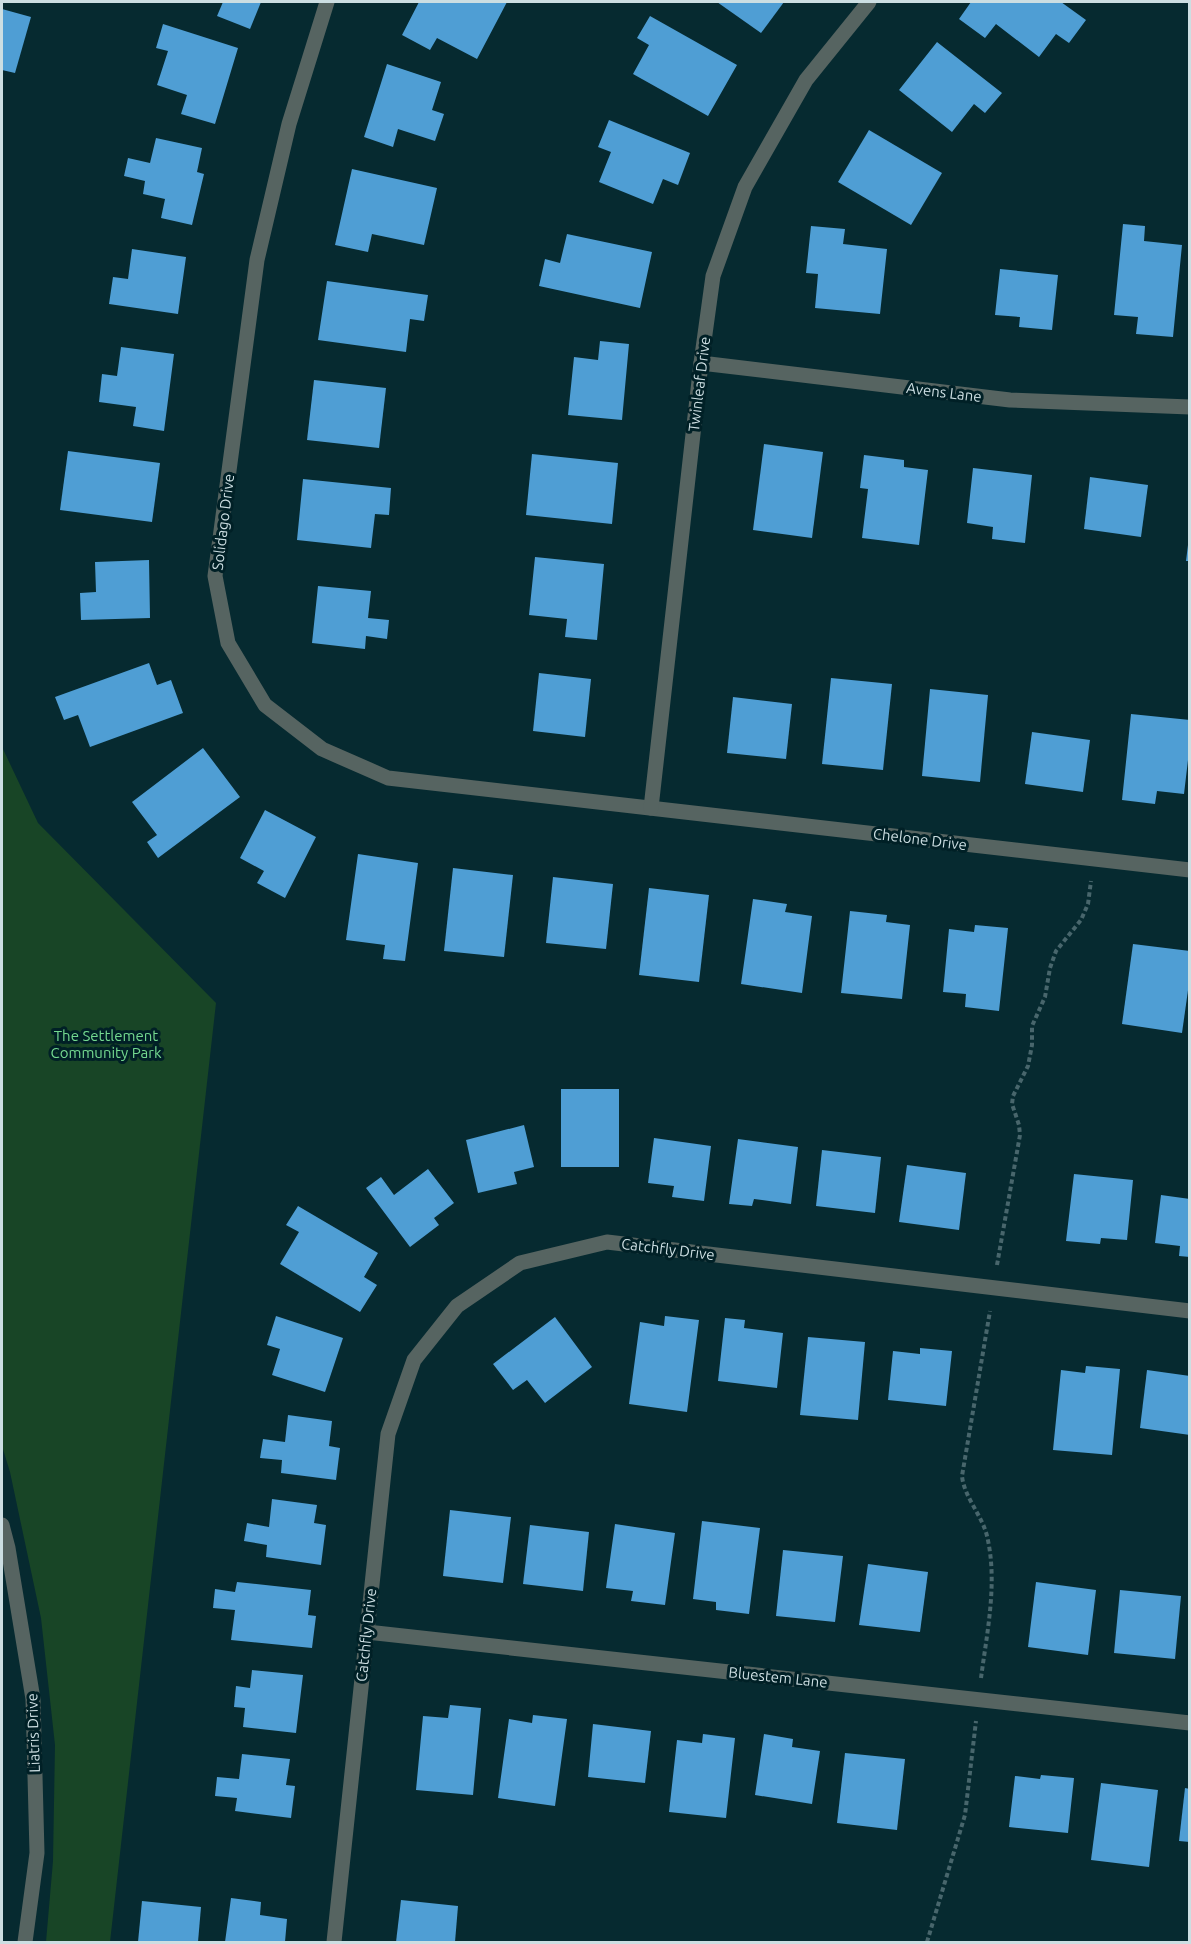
<svg xmlns="http://www.w3.org/2000/svg" width="1191" height="1944" font-family="Ubuntu,sans-serif">
	<rect width="100%" height="100%" fill="#062a30"/>
	<path fill="#184526" d="M2,747L38,823L216,1003L110,1942H46L53,1861L55,1745L41,1618L10,1472L2,1446Z"/>
	<g fill="#4f9ed4">
		<path d="M223,2H261L250,29L217,16Z"/>
		<path d="M419,2H507L477,59L437,38L430,50L402,35Z"/>
		<path d="M717,2H784L761,33Z"/>
		<path d="M971,2H1061L1086,20L1069,43L1056,34L1039,57L996,24L985,38L959,19Z"/>
		<path d="M2,9L31,17L15,73L2,70Z"/>
		<path d="M650,16L737,65L708,116L633,74L649,45L637,38Z"/>
		<path d="M163,24L238,48L215,124L181,114L187,95L157,85L168,51L156,48Z"/>
		<path d="M937,42L1002,93L985,113L974,104L952,132L899,90Z"/>
		<path d="M387,64L441,82L432,110L444,114L435,141L398,129L393,147L364,137Z"/>
		<path d="M609,120L690,153L678,185L663,179L653,204L599,182L611,152L598,147Z"/>
		<path d="M869,130L942,173L911,225L838,182Z"/>
		<path d="M156,138L202,148L197,172L204,174L192,225L161,218L165,199L143,194L145,181L124,176L128,158L150,163Z"/>
		<path d="M352,169L437,188L424,245L372,234L368,252L335,245Z"/>
		<path d="M1123,224L1145,226L1144,241L1182,245L1173,337L1136,334L1138,317L1114,315Z"/>
		<path d="M811,226L845,229L843,244L887,249L880,314L815,308L818,274L806,273Z"/>
		<path d="M567,234L652,252L640,308L539,286L545,259L560,263Z"/>
		<path d="M132,249L186,257L178,314L109,304L113,277L128,279Z"/>
		<path d="M1000,269L1058,275L1052,330L1019,327L1020,317L995,315Z"/>
		<path d="M327,281L428,295L424,321L410,319L406,352L318,340Z"/>
		<path d="M600,341L629,344L622,420L568,415L574,357L598,360Z"/>
		<path d="M121,347L174,354L164,431L133,426L136,407L99,402L102,374L117,376Z"/>
		<path d="M314,380L386,388L379,448L307,440Z"/>
		<path d="M764,444L823,452L812,538L753,530Z"/>
		<path d="M68,451L160,463L152,522L60,510Z"/>
		<path d="M532,454L618,463L612,524L526,515Z"/>
		<path d="M864,455L904,460V467L928,470L919,545L862,538L868,489L860,488Z"/>
		<path d="M973,468L1032,475L1025,543L992,539L993,527L967,523Z"/>
		<path d="M1090,477L1148,485L1141,537L1084,529Z"/>
		<path d="M303,479L391,488L389,515L375,514L371,548L297,540Z"/>
		<path d="M1188,545H1190V561H1186Z"/>
		<path d="M535,557L604,564L597,640L565,637L567,619L529,615Z"/>
		<path d="M149,560L150,618L81,620L80,593L96,592L95,562Z"/>
		<path d="M318,586L371,591L368,618L389,620L387,639L366,636L365,649L312,643Z"/>
		<path d="M149,663L157,685L171,680L183,713L90,747L78,715L64,720L55,697Z"/>
		<path d="M539,673L591,679L585,737L533,731Z"/>
		<path d="M831,678L892,684L883,770L822,764Z"/>
		<path d="M930,689L988,695L980,782L922,776Z"/>
		<path d="M733,697L792,704L786,759L727,753Z"/>
		<path d="M1131,714L1190,720V743L1184,794L1157,791L1155,804L1122,800Z"/>
		<path d="M1032,732L1090,740L1083,792L1025,784Z"/>
		<path d="M203,748L240,797L158,858L147,842L157,835L132,802Z"/>
		<path d="M265,810L316,837L285,898L257,883L264,871L240,858Z"/>
		<path d="M358,854L418,863L405,961L383,959L385,945L346,940Z"/>
		<path d="M453,868L513,875L504,957L444,951Z"/>
		<path d="M553,877L613,884L606,949L546,943Z"/>
		<path d="M649,888L709,895L699,982L639,975Z"/>
		<path d="M753,899L787,904L785,912L812,916L802,993L741,984Z"/>
		<path d="M850,911L887,915L886,922L910,925L902,999L841,993Z"/>
		<path d="M975,925L1008,928L999,1011L965,1007L966,994L943,992L949,929L974,932Z"/>
		<path d="M1133,944L1190,951V976L1182,1033L1122,1024Z"/>
		<rect x="561" y="1089" width="58" height="78"/>
		<path d="M524,1125L534,1167L514,1172L517,1184L478,1193L466,1140Z"/>
		<path d="M654,1138L711,1146L704,1201L672,1197L674,1186L648,1183Z"/>
		<path d="M738,1139L798,1147L791,1204L754,1199L752,1206L729,1204Z"/>
		<path d="M822,1150L881,1157L875,1213L816,1206Z"/>
		<path d="M907,1165L966,1173L959,1230L899,1222Z"/>
		<path d="M428,1169L454,1203L434,1218L439,1225L410,1247L366,1188L381,1177L394,1195Z"/>
		<path d="M1074,1174L1133,1180L1127,1240L1101,1238L1100,1244L1066,1241Z"/>
		<path d="M1161,1195L1190,1199V1257L1179,1256L1180,1246L1155,1243Z"/>
		<path d="M298,1206L378,1253L364,1277L377,1285L360,1312L280,1264L299,1232L286,1225Z"/>
		<path d="M276,1316L343,1338L325,1392L272,1375L280,1349L267,1345Z"/>
		<path d="M665,1316L699,1320L687,1412L629,1404L640,1322L664,1326Z"/>
		<path d="M555,1317L592,1367L545,1403L527,1380L513,1390L493,1364Z"/>
		<path d="M725,1318L745,1320L744,1328L783,1333L777,1388L718,1381Z"/>
		<path d="M808,1337L865,1342L858,1420L800,1415Z"/>
		<path d="M920,1348L952,1351L946,1406L888,1400L893,1351L920,1354Z"/>
		<path d="M1086,1366L1120,1369L1112,1455L1053,1450L1061,1370L1085,1373Z"/>
		<path d="M1147,1370L1190,1376V1435L1140,1428Z"/>
		<path d="M288,1415L332,1421L329,1446L340,1448L336,1480L281,1473L282,1460L260,1458L263,1439L285,1442Z"/>
		<path d="M272,1499L317,1505L314,1523L326,1525L321,1565L266,1557L267,1545L244,1541L247,1523L269,1527Z"/>
		<path d="M450,1510L511,1517L503,1583L443,1576Z"/>
		<path d="M702,1521L760,1528L749,1614L716,1610V1602L693,1599Z"/>
		<path d="M615,1524L675,1533L665,1605L631,1601L633,1591L606,1588Z"/>
		<path d="M530,1525L589,1532L583,1591L523,1584Z"/>
		<path d="M783,1550L843,1556L835,1622L776,1616Z"/>
		<path d="M868,1564L928,1572L920,1632L859,1625Z"/>
		<path d="M237,1582L311,1590L308,1615L316,1616L312,1648L231,1640L235,1610L213,1608L215,1589L235,1592Z"/>
		<path d="M1036,1582L1096,1590L1088,1655L1028,1647Z"/>
		<path d="M1120,1590L1181,1596L1175,1659L1114,1653Z"/>
		<path d="M252,1670L303,1675L296,1733L243,1727L245,1708L234,1707L236,1686L250,1688Z"/>
		<path d="M450,1705L481,1708L473,1795L416,1790L423,1716L448,1718Z"/>
		<path d="M533,1715L567,1719L555,1806L498,1798L509,1719L532,1723Z"/>
		<path d="M593,1724L651,1731L645,1783L588,1777Z"/>
		<path d="M703,1734L735,1738L726,1818L669,1812L677,1740L702,1743Z"/>
		<path d="M764,1734L793,1739L792,1747L820,1751L812,1804L755,1795Z"/>
		<path d="M845,1753L905,1759L897,1830L837,1823Z"/>
		<path d="M242,1754L290,1759L286,1785L295,1786L291,1818L235,1811L237,1798L215,1796L217,1777L239,1779Z"/>
		<path d="M1041,1775L1074,1778L1068,1833L1009,1827L1015,1776L1040,1779Z"/>
		<path d="M1101,1783L1158,1790L1149,1867L1091,1860Z"/>
		<path d="M1185,1788L1190,1789V1842L1179,1841Z"/>
		<path d="M231,1898L261,1902L260,1915L287,1919L285,1942H225Z"/>
		<path d="M401,1900L458,1906L455,1942H396Z"/>
		<path d="M142,1901L201,1907L198,1942H138Z"/>
	</g>
	<g fill="none" stroke-linecap="round" stroke-linejoin="round">
		<g stroke="#48666c" stroke-width="4" stroke-dasharray="4.5 3" stroke-linecap="butt">
			<path d="M997,1265L1020,1135L1019,1125L1012,1104L1013,1096L1028,1066L1032,1045V1026L1045,997L1050,968L1056,951L1081,920L1088,904L1091,881"/>
			<path d="M981,1678C987,1632 998,1582 987,1536C982,1515 964,1497 962,1476L990,1311"/>
			<path d="M927,1942L965,1815L976,1721"/>
		</g>
		<g stroke="#566461" stroke-width="15">
			<path d="M327,2L289,124L257,260L215,576L228,643L265,705L322,749L388,778L1190,870"/>
			<path d="M701,363L1010,400L1190,407"/>
			<path d="M651,808L701,363L713,276L745,187L806,80L869,2"/>
			<path d="M2,1525L8,1548L33,1699L37,1853L25,1942"/>
			<path d="M367,1632L1190,1723"/>
			<path d="M334,1942L388,1434L414,1360L457,1306L520,1263L607,1242L1190,1311"/>
		</g>
	</g>
	<g text-anchor="middle" dominant-baseline="central" stroke-width="6" stroke-linejoin="round" paint-order="stroke">
		<g font-size="15" fill="#ccdee2" stroke="#002026">
			<text transform="translate(699 384) rotate(-83)">Twinleaf Drive</text>
			<text transform="translate(944 392) rotate(7)">Avens Lane</text>
			<text transform="translate(223 522) rotate(-83)">Solidago Drive</text>
			<text transform="translate(920 839) rotate(7)">Chelone Drive</text>
			<text transform="translate(668 1249) rotate(7)">Catchfly Drive</text>
			<text transform="translate(366 1635) rotate(-84)">Catchfly Drive</text>
			<text transform="translate(778 1677) rotate(6)">Bluestem Lane</text>
			<text transform="translate(33 1733) rotate(-92)">Liatris Drive</text>
		</g>
		<g font-size="15" fill="#74da90" stroke="#002026">
			<text x="106" y="1035">The Settlement<tspan x="106" dy="17">Community Park</tspan></text>
		</g>
	</g>
	<rect width="1191" height="1944" fill="none" stroke="#ccdee2" stroke-width="6"/>
</svg>
